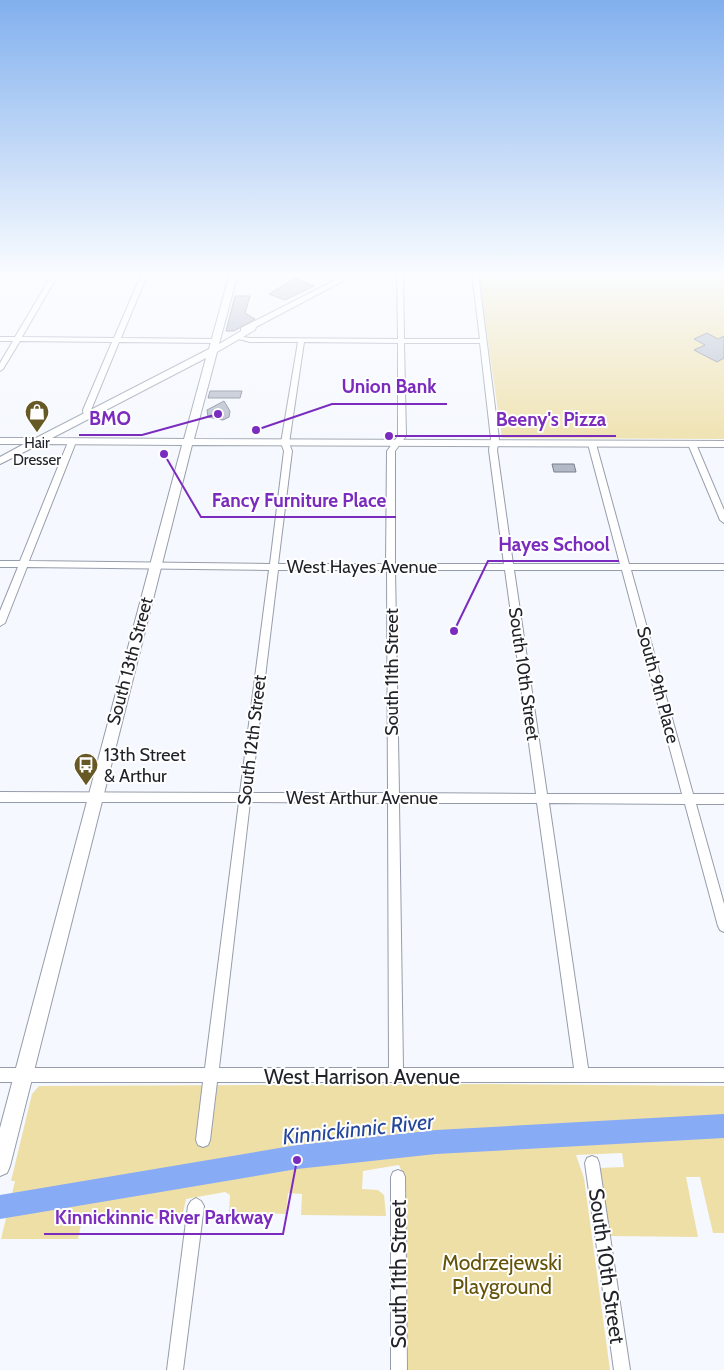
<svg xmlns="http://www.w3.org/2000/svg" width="724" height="1370" font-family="Cabin,sans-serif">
	<rect width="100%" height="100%" fill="#f5f8fe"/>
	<g fill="#eedfa7">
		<path d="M478,273H724V439L502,438Z"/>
		<path d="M491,1084L724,1086V1233H713L700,1177H686L698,1237L610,1236L600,1168L624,1167L622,1153L576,1155L584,1178L610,1370H408L405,1179L399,1165L363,1171L362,1189L378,1190L384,1195L386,1216L301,1215L302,1194L288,1193L286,1214L229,1212L230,1195L225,1192L186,1199L182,1218L82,1220L78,1239H1L15,1181H11L32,1094L39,1086Z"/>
	</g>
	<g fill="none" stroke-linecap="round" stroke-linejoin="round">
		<path fill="#88abf6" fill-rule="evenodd" d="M724,1114V1138L436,1154L297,1169L0,1219V1195L297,1145L436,1130Z"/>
	</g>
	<g fill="#b2b9c7" stroke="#797f8d">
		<path d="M296,278L314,286L285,300L269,294Z"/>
		<path d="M235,296H250L245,313L255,319L234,331H226Z"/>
		<path d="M707,333L718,339L724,336V358L717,362L694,350L705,345L694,339Z"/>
		<path d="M210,391H242L240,398H208Z"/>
		<path d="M224,401L230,411L229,417L223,420L208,417L207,410Z"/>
		<path d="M552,464H574L576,472H554Z"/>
	</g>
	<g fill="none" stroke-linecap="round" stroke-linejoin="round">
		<defs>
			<g id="street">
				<path d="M53,273H59L22,337L114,338L142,273H148L121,338L214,339L217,341L214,343L119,342L91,410V416L84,418L83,410L112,342L20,341L3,369L0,371V363L13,341H0V337H15Z"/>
				<path d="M397,273H403L404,339H480L472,273H478L499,439L497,450L513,564H620L588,444L592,442L596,444L629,564H724V570H631L693,794H724V804H696L724,904V932L720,930L718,926L685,804L549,803L588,1068H724V1082H217L210,1140L208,1145L203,1147L198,1145L196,1140L203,1082H0V1068H205L239,802H0V792L240,793L269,570L27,567L5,623L0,626V611L18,567H0V561H20L68,442L72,440L76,442L29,561L270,564L284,451L281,443L298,342H250L235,338L238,336L250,338L398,339ZM304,342L398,343V436L387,451L386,564H278L292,451L289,443ZM404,343H480L491,439L489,450L504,564H395V451L406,436ZM278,570H387L388,793H251ZM395,570H505L536,794L399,793ZM514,570H622L682,794H547ZM250,802L388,803L389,1068H219ZM399,803H537L574,1068H403Z"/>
				<path d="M689,442H692L696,444L724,510V523L720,520L688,444Z"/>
				<path d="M592,1156L597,1158L599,1163L630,1370H614L585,1163L587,1158Z"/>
				<path d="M398,1170L403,1172L405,1177L407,1370H391V1177L393,1172Z"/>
				<path d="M196,1198L201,1201L204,1206L183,1370H167L188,1206L191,1201Z"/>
			</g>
			<path id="secondary" d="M230,273H238L219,344L241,331V328L349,273H358L256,327L255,330L217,352L194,439L724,441V447L192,445L10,1166L7,1173L0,1176V1128L182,445L40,444L0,464V457L24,444H0V438H36L209,349ZM206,358L184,439L52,438Z"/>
		</defs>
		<use href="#street" stroke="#969daa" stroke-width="2"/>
		<use href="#secondary" stroke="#969daa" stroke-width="2"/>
		<use href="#street" fill="#fff" fill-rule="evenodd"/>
		<use href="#secondary" fill="#fff" fill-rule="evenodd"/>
	</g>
	<linearGradient id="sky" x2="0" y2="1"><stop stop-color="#81b0ee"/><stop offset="0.59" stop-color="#fafcff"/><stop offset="1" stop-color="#fafcff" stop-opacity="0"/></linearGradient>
	<rect width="724" height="464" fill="url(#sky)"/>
	<defs>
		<symbol id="shop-pin" viewBox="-11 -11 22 30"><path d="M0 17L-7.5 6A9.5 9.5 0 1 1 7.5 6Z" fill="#675926" stroke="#fff"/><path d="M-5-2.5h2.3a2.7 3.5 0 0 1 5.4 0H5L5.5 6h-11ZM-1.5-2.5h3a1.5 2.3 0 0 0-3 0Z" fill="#fff"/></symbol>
		<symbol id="bus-pin" viewBox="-11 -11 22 30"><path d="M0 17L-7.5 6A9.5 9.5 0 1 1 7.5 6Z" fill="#675926" stroke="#fff"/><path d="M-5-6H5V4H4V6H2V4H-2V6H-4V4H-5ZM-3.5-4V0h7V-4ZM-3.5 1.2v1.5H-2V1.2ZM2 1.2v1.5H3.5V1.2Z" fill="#fff"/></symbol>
	</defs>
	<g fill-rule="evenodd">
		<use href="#shop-pin" x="23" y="398" width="28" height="38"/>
		<use href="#bus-pin" x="72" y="751" width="28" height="38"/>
	</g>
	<g text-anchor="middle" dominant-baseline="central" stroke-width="4" stroke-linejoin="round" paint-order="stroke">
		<g font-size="15" fill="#212329" stroke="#fff">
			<text x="37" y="443">Hair<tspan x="37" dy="17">Dresser</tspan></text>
		</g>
		<g font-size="18" fill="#212329" stroke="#fff">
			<text x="362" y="567">West Hayes Avenue</text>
			<text transform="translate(130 661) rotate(-75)">South 13th Street</text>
			<text transform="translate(392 672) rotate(-90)">South 11th Street</text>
			<text transform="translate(524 674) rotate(82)">South 10th Street</text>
			<text transform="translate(658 685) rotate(75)">South 9th Place</text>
			<text transform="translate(252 740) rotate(-83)">South 12th Street</text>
			<text x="362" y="798">West Arthur Avenue</text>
		</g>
		<g font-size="18" fill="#212329" stroke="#fff" text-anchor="start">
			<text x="104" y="755">13th Street<tspan x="104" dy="21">&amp; Arthur</tspan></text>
		</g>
		<g font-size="21" fill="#212329" stroke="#fff">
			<text x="362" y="1076">West Harrison Avenue</text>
			<text transform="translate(607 1266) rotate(82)">South 10th Street</text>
			<text transform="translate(398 1274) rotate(-90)">South 11th Street</text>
		</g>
		<g font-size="21" fill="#645308" stroke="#fff">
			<text x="502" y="1262">Modrzejewski<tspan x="502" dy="24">Playground</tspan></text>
		</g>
		<g font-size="22" font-style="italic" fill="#25469d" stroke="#fff">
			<text transform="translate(358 1129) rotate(-6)">Kinnickinnic River</text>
		</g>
	</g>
	<path fill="none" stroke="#7b2cbf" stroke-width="2" d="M256 430L332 404H447M218 414L142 435H79M389 436L486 436H616M164 454L201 517H396M454 631L488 561H619M297 1160L283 1234H44"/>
	<g fill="#7b2cbf" stroke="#fff" stroke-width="2">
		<circle cx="256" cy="430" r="5"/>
		<circle cx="218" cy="414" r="5"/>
		<circle cx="389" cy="436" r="5"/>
		<circle cx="164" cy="454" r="5"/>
		<circle cx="454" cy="631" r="5"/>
		<circle cx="297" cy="1160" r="5"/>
	</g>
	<g font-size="19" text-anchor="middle" font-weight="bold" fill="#7b2cbf" stroke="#fff" stroke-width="4" stroke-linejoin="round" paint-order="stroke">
		<text x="389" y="393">Union Bank</text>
		<text x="110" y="425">BMO</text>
		<text x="551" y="426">Beeny's Pizza</text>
		<text x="299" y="507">Fancy Furniture Place</text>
		<text x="554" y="551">Hayes School</text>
		<text x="164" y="1224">Kinnickinnic River Parkway</text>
	</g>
</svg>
